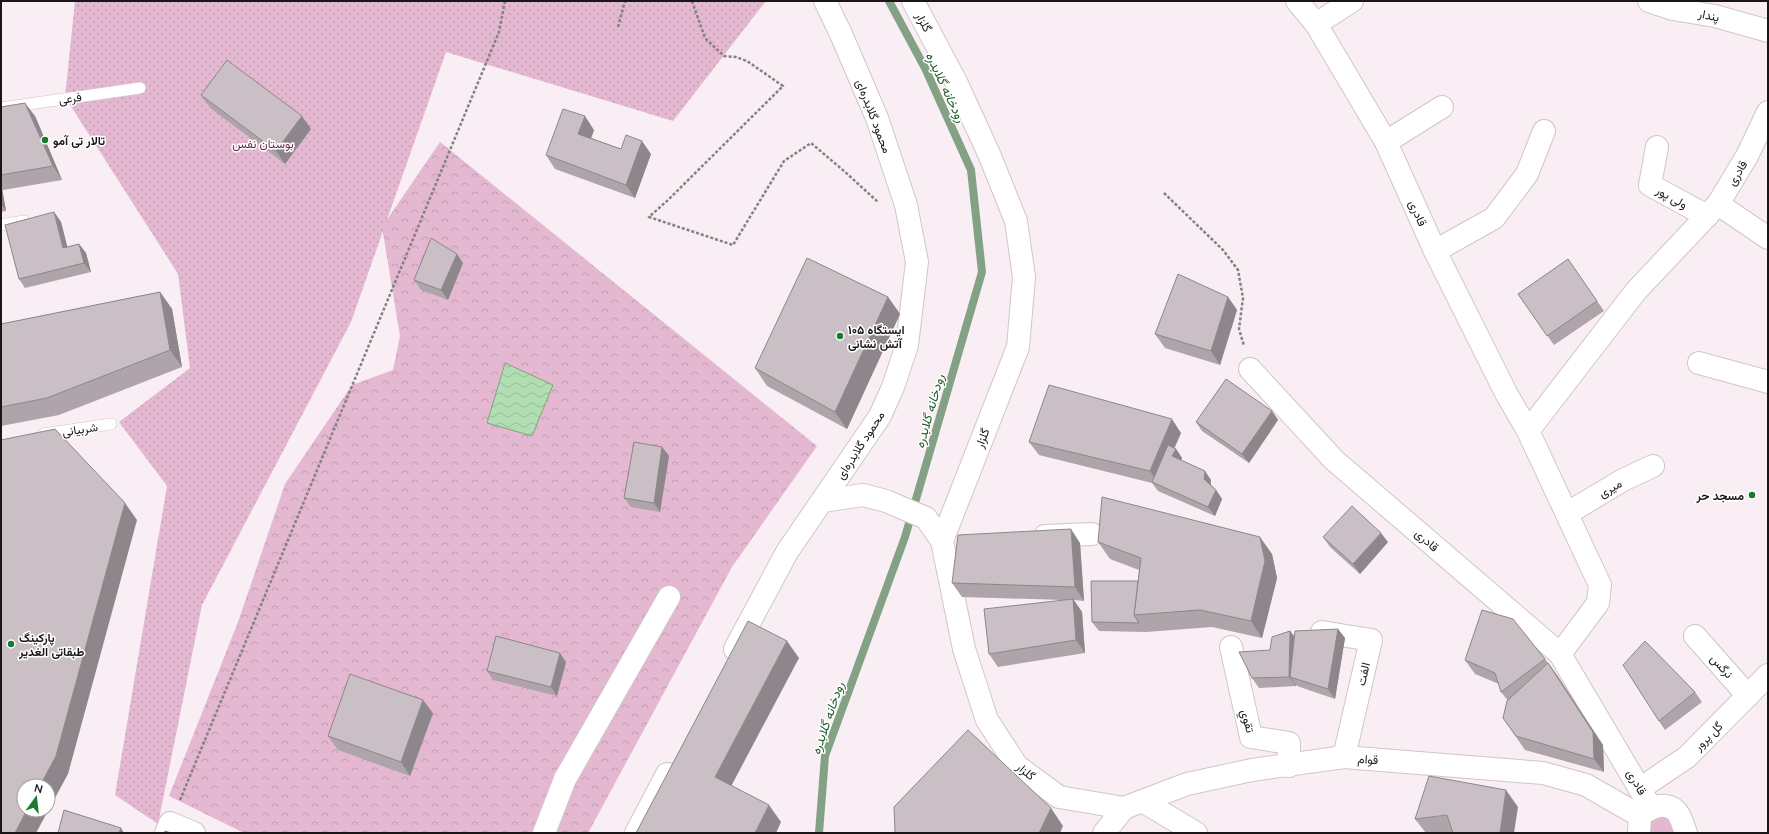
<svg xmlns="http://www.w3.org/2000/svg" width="1769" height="834" font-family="Mulish,Vazirmatn,sans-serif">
	<defs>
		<pattern id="forest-crowns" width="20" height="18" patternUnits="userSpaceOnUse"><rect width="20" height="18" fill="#e4b8d1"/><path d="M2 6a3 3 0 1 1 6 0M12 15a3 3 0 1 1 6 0" fill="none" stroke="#c39db3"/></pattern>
		<pattern id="park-dots" width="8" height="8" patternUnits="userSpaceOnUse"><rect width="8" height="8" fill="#e4b8d1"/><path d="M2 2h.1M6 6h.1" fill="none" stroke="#c39db3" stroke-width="1.8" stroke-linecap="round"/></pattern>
		<pattern id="water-waves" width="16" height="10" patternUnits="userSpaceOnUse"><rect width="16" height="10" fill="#b0ddb2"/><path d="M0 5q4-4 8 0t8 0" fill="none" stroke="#97bd98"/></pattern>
	</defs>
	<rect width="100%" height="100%" fill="#f9eef4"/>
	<path fill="#e4b8d1" d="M1654,812L1669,818L1674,833H1648L1650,817Z"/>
	<path fill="url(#forest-crowns)" d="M440,142L817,446L732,567L588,833H244L169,796L238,622L285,484L352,385L393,370L400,336L382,227Z"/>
	<path fill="url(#park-dots)" d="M75,1H766L673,121L446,52L351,322L202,605L158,824L115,795L167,486L119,422L190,368L178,274L65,97Z"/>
	<path fill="url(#water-waves)" stroke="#83a184" d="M505,363L553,385L532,436L487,423Z"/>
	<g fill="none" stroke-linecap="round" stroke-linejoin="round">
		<path stroke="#83a184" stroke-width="8" d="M819,833L825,756L905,537L982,272L971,170L925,68L889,1"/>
		<defs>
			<g id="service">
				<path d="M1,108L140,88"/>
				<path d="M1,225L24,221"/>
				<path d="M43,434L111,424"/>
			</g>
			<g id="minor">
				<path d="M913,1L957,84L989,154L1016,221L1024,277L1018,347L942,541L964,649L987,720L1017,766L1059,797L1124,808"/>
				<path d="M1297,1L1316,24L1386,142L1435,251L1506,393L1528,431L1600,585L1598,603L1560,654"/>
				<path d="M1649,1L1673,9L1715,16L1768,31"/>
				<path d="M1316,24L1352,1"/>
				<path d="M1386,142L1442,107"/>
				<path d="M1657,147L1650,185L1707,216"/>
				<path d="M1718,204L1768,238"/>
				<path d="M1435,251L1494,218L1527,174L1544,131"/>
				<path d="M1699,363L1768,382"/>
				<path d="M1250,369L1334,460L1560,654L1651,808"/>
				<path d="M1528,431L1636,291L1718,204L1747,156L1768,112"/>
				<path d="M823,501L863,495L886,501L926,518L942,541"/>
				<path d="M1568,513L1623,480L1653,466"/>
				<path d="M1045,536L1092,534"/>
				<path d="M1322,632L1371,640L1344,757"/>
				<path d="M1695,636L1748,696"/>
				<path d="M1231,647L1251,737L1289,743V766"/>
				<path d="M735,649L787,552L880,416L893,387L907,345L917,262L906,205L877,118L841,34L825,1"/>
				<path d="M1641,788L1687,757L1768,675"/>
				<path d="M1144,802L1196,833"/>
				<path d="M166,833L170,823L194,833"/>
				<path d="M544,833L565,779L669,597"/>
				<path d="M636,833L667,774"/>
				<path d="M1104,833L1124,808L1187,784L1252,770L1344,757L1543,773L1586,785L1640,816"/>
				<path d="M1639,833L1640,816C1649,808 1664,801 1675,810C1681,815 1683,826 1686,833"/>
			</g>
		</defs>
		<use href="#service" stroke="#d0c5cb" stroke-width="12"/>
		<use href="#minor" stroke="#d0c5cb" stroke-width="24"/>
		<g stroke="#867f83" stroke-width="2.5" stroke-dasharray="3 2" stroke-linecap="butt">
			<path d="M692,1L705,38L724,56L736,57L747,61L783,86L668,200L649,217L733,245L784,161L811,143L844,171L878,202"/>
			<path d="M618,27L625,1"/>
			<path d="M1164,193L1223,250L1238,270L1243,298L1239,329L1244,346"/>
			<path d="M180,800L499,32L505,1"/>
		</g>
		<use href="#service" stroke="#fff" stroke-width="11"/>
		<use href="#minor" stroke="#fff" stroke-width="22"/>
	</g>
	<g fill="#aea4a9">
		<path d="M201,95L311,129L285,164L210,108Z"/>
		<path d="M1,107L35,116L62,180L3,190L2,188L6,211L1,212Z"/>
		<path d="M594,130L591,138L621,149L651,154L635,198L555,169L546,155Z"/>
		<path d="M54,212L61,222L67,247L79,244L86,253L91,272L25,288L19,279Z"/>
		<path d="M1568,259L1604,311L1554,345L1518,294Z"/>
		<path d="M463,263L448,300L421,290L414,280Z"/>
		<path d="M160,292L172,309L182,367L59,415L1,426V324Z"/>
		<path d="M888,297L900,314L847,429L767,386L755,368Z"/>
		<path d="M1228,297L1237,310L1220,365L1165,348L1155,334Z"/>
		<path d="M1272,411L1278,420L1249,463L1202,431L1196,422Z"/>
		<path d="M1181,433L1174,448L1176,449L1182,458L1181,460L1211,480V485L1216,490L1222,499L1215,516L1158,491L1152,483L1039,455L1029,442Z"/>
		<path d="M662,447L669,456L660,512L631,507L624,498Z"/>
		<path d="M1323,537L1388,542L1360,574L1330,547Z"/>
		<path d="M1098,542L1272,554L1277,578L1262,638L1212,627L1146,632L1099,631L1092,622L1138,581L1139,570L1110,559Z"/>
		<path d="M1080,543L1084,601L1074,600L1082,612L1085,653L998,667L989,654L1063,600L962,597L952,583Z"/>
		<path d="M1338,629L1345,638L1335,699L1297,686L1296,685V686L1259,688L1252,678L1270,650L1290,631L1295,637Z"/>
		<path d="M1545,659L1548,663L1558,676L1603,745L1604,772L1525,750L1503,718L1508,701L1501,692L1499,684L1475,674L1465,660Z"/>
		<path d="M566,662L557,696L493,680L487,671Z"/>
		<path d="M1695,692L1702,702L1665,730L1659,721Z"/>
		<path d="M433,713L410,776L338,750L328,736Z"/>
		<path d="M1518,807L1453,833H1426L1415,819Z"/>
	</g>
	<g fill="#8d868a">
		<path d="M25,103L35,116L62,180L53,166Z"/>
		<path d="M302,116L311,129L285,164L276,151Z"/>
		<path d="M585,116L594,130L588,147L578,134Z"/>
		<path d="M642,141L651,154L635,198L626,185Z"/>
		<path d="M1,187L2,188L6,211L1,204Z"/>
		<path d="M54,212L61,222L70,257L63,248Z"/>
		<path d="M79,244L86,253L91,272L84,263Z"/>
		<path d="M457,254L463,263L448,300L441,290Z"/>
		<path d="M160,292L172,309L182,367L170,350Z"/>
		<path d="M888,297L900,314L847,429L835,412Z"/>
		<path d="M1228,297L1237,310L1220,365L1211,351Z"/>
		<path d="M1272,411L1278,420L1249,463L1242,454Z"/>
		<path d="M1172,419L1181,433L1159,484L1150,471Z"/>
		<path d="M662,447L669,456L660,512L654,503Z"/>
		<path d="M1176,449L1182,458L1179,466L1172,456Z"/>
		<path d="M1205,471L1211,480L1210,489L1204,479Z"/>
		<path d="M1216,490L1222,499L1215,516L1208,507Z"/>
		<path d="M125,503L137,520L68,774L36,833H15L27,810H48V786H40Z"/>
		<path d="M1071,529L1080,543L1084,601L1075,587Z"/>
		<path d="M1381,533L1388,542L1360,574L1353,564Z"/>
		<path d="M1260,537L1272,554L1277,578L1262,638L1251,621Z"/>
		<path d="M1073,599L1082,612L1085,653L1076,640Z"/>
		<path d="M1338,629L1345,638L1335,699L1328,689Z"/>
		<path d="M1290,631L1297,640L1290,677L1296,685V686L1289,677Z"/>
		<path d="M787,641L799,658L727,794L715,777Z"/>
		<path d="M560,653L566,662L557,696L551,687Z"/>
		<path d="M1548,663L1603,745L1604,772L1594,759Z"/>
		<path d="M423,700L433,713L410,776L401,762Z"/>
		<path d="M1506,790L1518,807L1514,833H1500Z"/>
		<path d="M769,805L781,822L776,833H755Z"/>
		<path d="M1051,808L1063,826L1060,833H1039Z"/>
		<path d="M121,828L124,833H119Z"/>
	</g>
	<g fill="#cabfc5" stroke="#8d868a">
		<path d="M227,60L302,116L276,151L201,95Z"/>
		<path d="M25,103L53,166L1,175V107Z"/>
		<path d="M563,109L585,116L578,134L621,149L626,135L642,141L626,185L546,155Z"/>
		<path d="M54,212L63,248L79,244L84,263L19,279L5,225Z"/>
		<path d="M431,238L457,254L441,290L414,280Z"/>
		<path d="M807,258L888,297L835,412L755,368Z"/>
		<path d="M1568,259L1597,301L1547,336L1518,294Z"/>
		<path d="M1178,274L1228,297L1211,351L1155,334Z"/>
		<path d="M160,292L170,350L47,398L1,407V324Z"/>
		<path d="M1226,379L1272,411L1242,454L1196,422Z"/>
		<path d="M1049,385L1172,419L1150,471L1029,442Z"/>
		<path d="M55,429L125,503L56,756L40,786H24V810H27L15,833H1V440Z"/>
		<path d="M634,442L662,447L654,503L624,498Z"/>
		<path d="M1168,445L1176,449L1172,456L1205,471L1204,479L1216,490L1208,507L1152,482Z"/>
		<path d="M1102,497L1260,537L1265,561L1251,621L1200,610L1134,615L1141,558L1098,542Z"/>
		<path d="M1352,506L1381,533L1353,564L1323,537Z"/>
		<path d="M1071,529L1075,587L952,583L958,535Z"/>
		<path d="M1091,581H1138L1134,615L1139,623L1092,622Z"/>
		<path d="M1073,599L1076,640L989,654L984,609Z"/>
		<path d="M1482,610L1513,619L1545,659L1501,692L1495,673L1465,660Z"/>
		<path d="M748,621L787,641L715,777L769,805L755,833H636Z"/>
		<path d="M1338,629L1328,689L1290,677L1295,631Z"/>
		<path d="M1290,631L1289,677L1252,678L1239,652L1270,650L1272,637Z"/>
		<path d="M496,636L560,653L551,687L487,671Z"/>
		<path d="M1645,641L1695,692L1659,721L1623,665Z"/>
		<path d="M1548,663L1593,732L1594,759L1516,736L1503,718L1507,701Z"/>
		<path d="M350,674L423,700L401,762L328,736Z"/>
		<path d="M968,730L1051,808L1039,833H895L894,807Z"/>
		<path d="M1429,776L1506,790L1500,833H1453L1447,815L1415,819Z"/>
		<path d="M64,810L121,828L119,833H58Z"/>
		<path d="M165,831L171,833H164Z"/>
	</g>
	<g fill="#177c2f" stroke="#fff" stroke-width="1.5">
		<circle cx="45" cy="140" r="4"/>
		<circle cx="840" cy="336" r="4"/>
		<circle cx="1752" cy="495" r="4"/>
		<circle cx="11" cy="644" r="4"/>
	</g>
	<g text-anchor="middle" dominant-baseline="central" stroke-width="3" stroke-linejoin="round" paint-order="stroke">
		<g font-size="12" fill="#191618" stroke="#fff">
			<text transform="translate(1709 15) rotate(12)">پندار</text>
			<text transform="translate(924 22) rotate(62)">گلزار</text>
			<text transform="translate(70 98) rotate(-8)">فرعی</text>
			<text transform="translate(874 116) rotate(69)">محمود گلابدره‌ای</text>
			<text transform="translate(1737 173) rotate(-59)">قادری</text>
			<text transform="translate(1672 197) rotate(29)">ولی پور</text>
			<text transform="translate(1418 213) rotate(66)">قادری</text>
			<text transform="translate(80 429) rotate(-8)">شربیانی</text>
			<text transform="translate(982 438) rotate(-69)">گلزار</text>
			<text transform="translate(860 445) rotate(-57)">محمود گلابدره‌ای</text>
			<text transform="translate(1610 488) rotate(-30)">میری</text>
			<text transform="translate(1427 540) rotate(41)">قادری</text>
			<text transform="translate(1722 666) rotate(48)">نرگس</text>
			<text transform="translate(1363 674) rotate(-77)">الفت</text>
			<text transform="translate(1248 721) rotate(74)">تقوي</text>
			<text transform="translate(1708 736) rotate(-45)">گل پرور</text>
			<text transform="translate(1368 759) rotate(4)">قوام</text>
			<text transform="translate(1026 771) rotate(40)">گلزار</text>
			<text transform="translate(1637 782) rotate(60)">قادری</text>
		</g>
		<g font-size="12" font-weight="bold" fill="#191618" stroke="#fff" text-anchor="start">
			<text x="53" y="140">تالار تی آمو</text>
			<text x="848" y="329">ایستگاه ۱۰۵<tspan x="848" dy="14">آتش نشانی</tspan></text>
			<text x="1744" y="495" text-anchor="end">مسجد حر</text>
			<text x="19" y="637">پارکینگ<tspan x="19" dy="14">طبقاتی الغدیر</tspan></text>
		</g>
		<g font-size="12" fill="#692953" stroke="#fff">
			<text x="263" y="143">بوستان نفس</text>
		</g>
		<g font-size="13" font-style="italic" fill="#1f5e2a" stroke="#fff">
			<text transform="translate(946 87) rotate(65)">رودخانه گلابدره</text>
			<text transform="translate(929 411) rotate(-74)">رودخانه گلابدره</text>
			<text transform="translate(827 718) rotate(-71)">رودخانه گلابدره</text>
		</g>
	</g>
	<rect width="1769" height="834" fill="none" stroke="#191618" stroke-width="4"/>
	<g transform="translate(36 798) rotate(15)"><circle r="19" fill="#ffffff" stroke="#a3a2a3"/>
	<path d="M0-3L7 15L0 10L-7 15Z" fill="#177c2f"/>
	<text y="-6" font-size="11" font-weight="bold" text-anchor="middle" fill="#191618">N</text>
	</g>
</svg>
